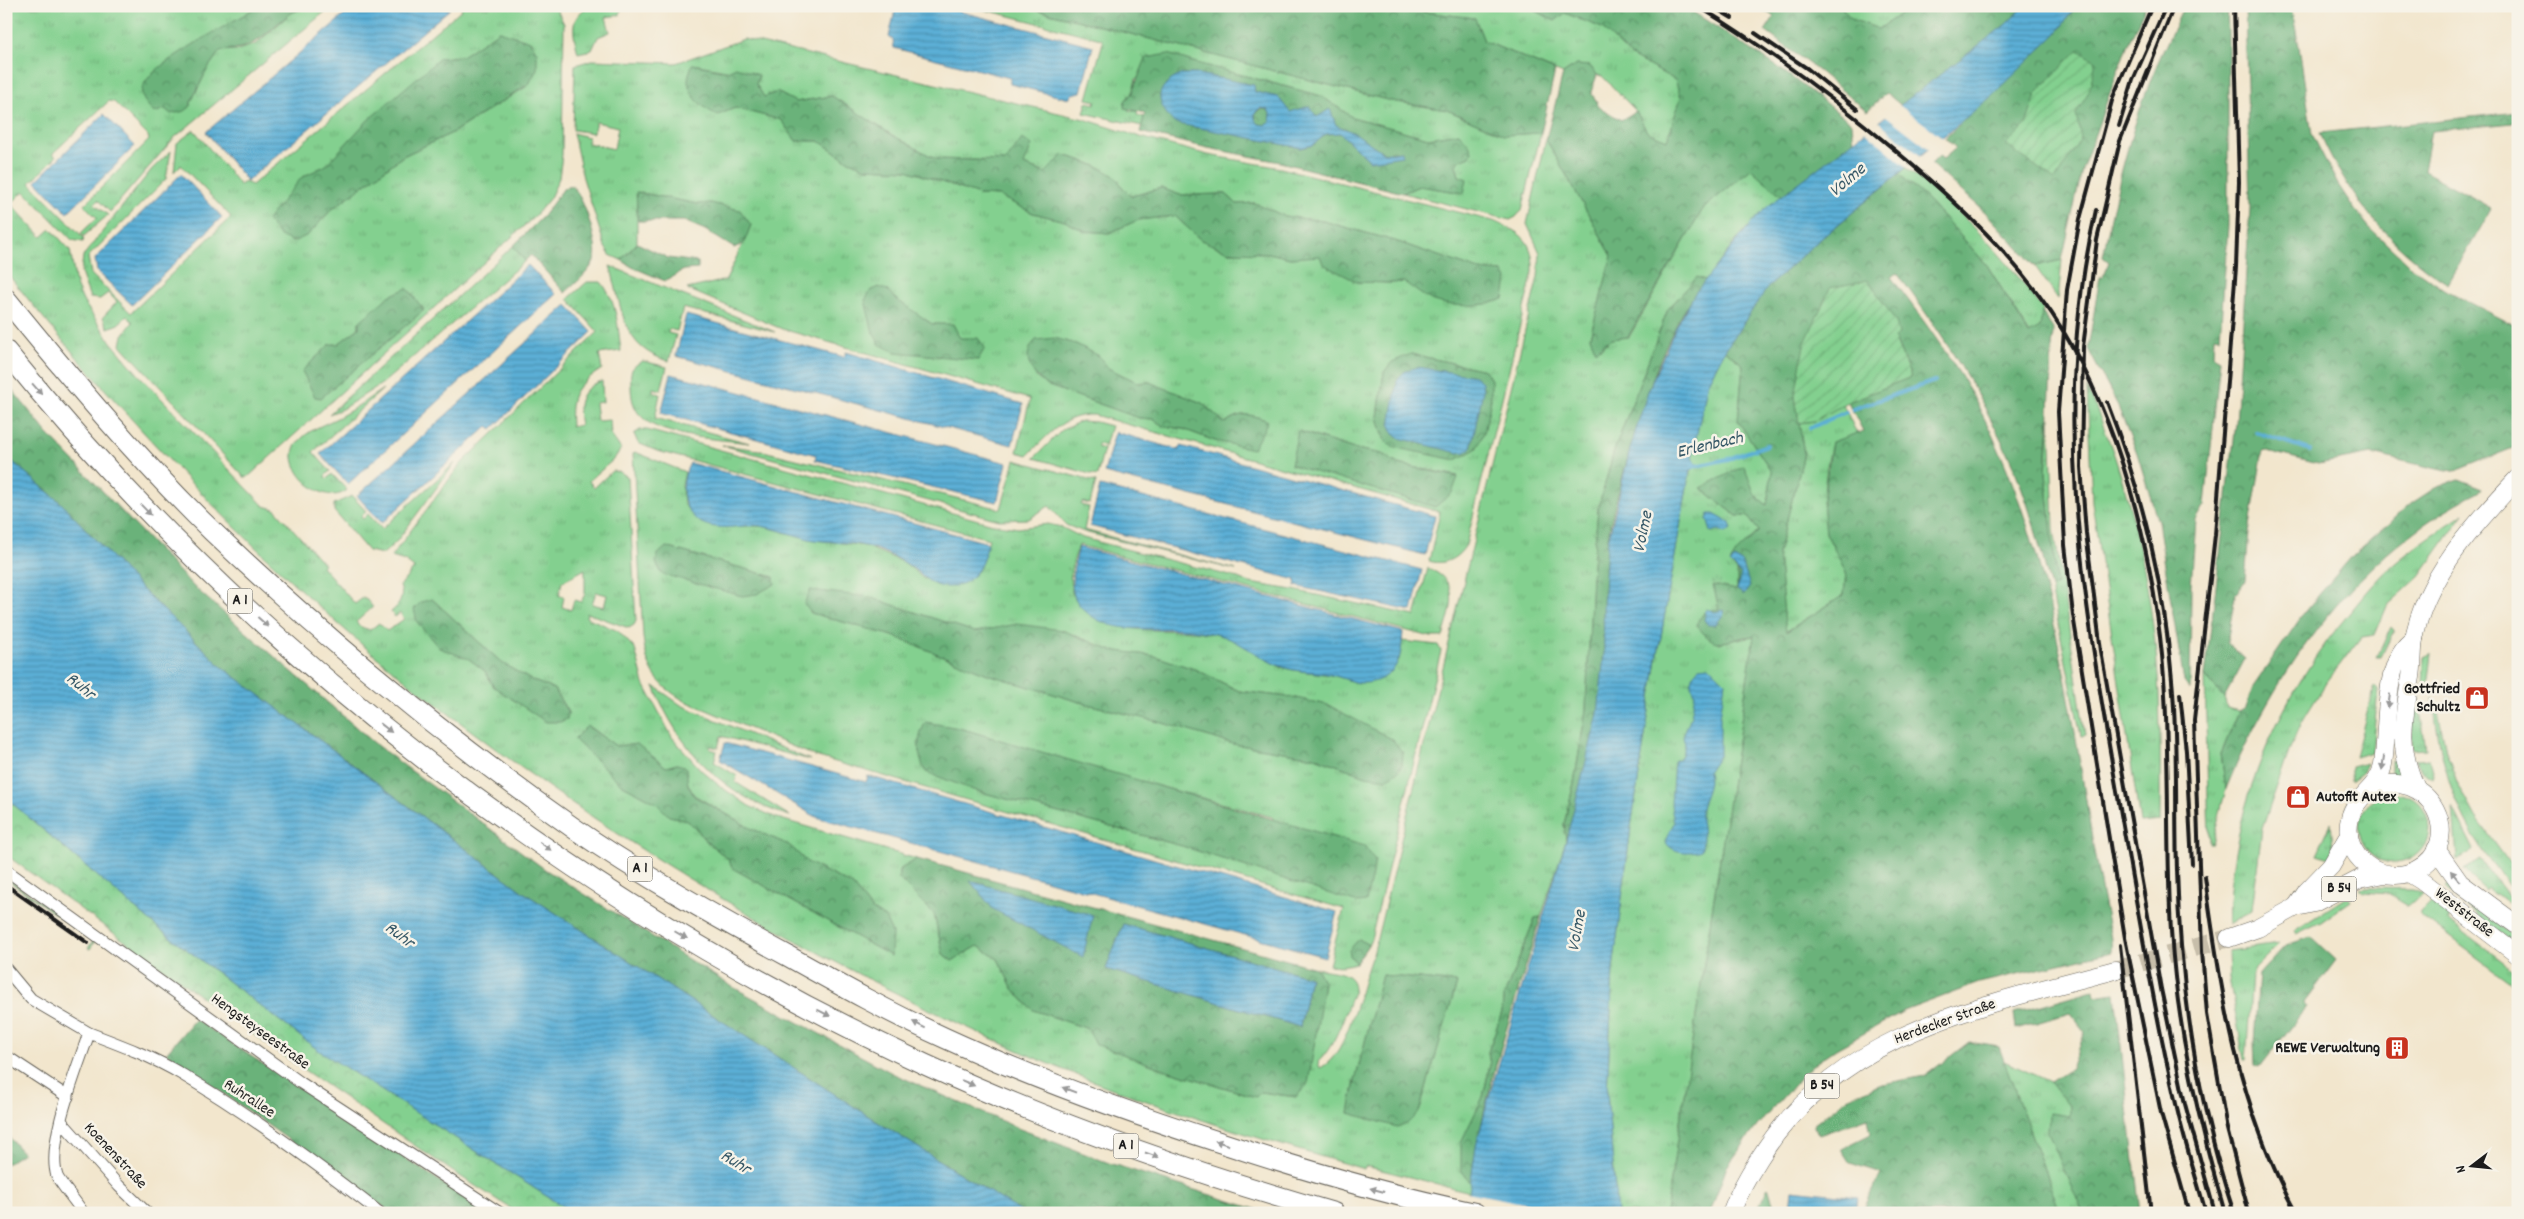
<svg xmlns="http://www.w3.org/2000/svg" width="2524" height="1219" font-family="Dekko,sans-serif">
	<defs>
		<pattern id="grass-tufts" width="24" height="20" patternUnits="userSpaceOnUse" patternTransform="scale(1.25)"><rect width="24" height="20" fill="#83d08f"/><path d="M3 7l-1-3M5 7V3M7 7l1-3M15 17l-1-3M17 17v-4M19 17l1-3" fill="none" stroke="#71b27b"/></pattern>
		<pattern id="forest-crowns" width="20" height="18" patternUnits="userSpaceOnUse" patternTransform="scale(1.25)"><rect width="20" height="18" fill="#6ab27a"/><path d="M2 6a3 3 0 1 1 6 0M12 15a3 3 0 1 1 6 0" fill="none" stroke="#569063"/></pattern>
		<pattern id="park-crowns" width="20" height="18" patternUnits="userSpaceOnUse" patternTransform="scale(1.25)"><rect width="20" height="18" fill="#83d08f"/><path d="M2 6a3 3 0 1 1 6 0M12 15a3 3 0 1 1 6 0" fill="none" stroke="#71b27b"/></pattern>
		<pattern id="garden-furrows" width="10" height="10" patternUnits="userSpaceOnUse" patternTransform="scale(1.25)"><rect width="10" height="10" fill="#83d08f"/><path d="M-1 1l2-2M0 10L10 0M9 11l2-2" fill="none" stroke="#71b27b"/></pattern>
		<pattern id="water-rules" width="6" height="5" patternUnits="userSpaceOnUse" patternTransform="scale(1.25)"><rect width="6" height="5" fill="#5bafd6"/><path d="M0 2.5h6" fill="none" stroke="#4a8ead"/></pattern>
	</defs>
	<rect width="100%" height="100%" fill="#f7f3e8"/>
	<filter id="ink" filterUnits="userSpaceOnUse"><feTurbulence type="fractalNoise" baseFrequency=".02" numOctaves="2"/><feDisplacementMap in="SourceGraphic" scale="10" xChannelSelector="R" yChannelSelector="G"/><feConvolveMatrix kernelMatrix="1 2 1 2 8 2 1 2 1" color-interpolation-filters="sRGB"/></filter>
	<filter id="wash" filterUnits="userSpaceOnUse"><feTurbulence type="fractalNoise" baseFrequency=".0096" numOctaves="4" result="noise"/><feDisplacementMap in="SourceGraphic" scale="20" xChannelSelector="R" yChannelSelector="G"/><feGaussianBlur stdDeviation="1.12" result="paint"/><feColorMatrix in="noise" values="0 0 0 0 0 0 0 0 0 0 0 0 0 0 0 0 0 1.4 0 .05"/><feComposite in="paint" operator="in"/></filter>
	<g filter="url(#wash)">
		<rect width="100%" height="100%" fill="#f2e6cd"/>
		<g fill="url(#grass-tufts)" stroke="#507656" fill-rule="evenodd">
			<path d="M6,6H257L246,15L165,109L191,106V102L208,68L220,51L238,50L256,44L291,13L308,6H332L174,138L110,212L98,200L94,204L108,215L84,236L81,233L97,218L84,205L149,140L148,136L114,102L109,101L53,153L56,157L30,183L84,238L83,242L72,240L24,191L11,204L42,237L51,229L70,250L76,285L83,301L111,342L138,374L264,506L275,509L324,564L322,566L355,604L364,597L372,606L373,607L356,622L361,627L370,630L379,623L387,631L404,619L400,613L395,617L391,612C400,605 404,597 400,586L414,568L405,561L391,557L460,465L598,332L568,299L587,282H601C617,301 618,327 621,351L599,354L602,369C574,387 569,393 571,427L580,425C576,405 579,388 602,381L603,402L595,403L597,421L610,420L611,435L621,449L614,459L589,481L594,488L612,471L620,472L628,477L636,621L634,625L629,628L587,613L586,617L618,631L635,649L644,684L672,737L701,770L721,787L749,806L777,818L917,859L899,870V879L934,914L943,954L952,961L978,946L998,959L1013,989L1033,1010L1088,1029L1096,1044L1163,1069L1256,1097L1260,1092L1296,1097L1316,1028L1324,983L1316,968C1331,972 1354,970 1354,989C1344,1015 1338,1042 1318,1062L1320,1068C1350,1055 1360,980 1374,951L1538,277L1540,253L1527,224L1546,139L1612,256L1590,337L1600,349L1611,339L1629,337L1703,209L1751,168L1783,197C1751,217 1729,250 1706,280L1697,278L1668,309L1614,451L1598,509L1592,575L1586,710L1574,783L1564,824L1566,840L1541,917L1535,918L1503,999L1502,1012L1488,1052L1490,1065L1483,1097L1473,1120L1461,1170L1471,1183L1470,1192L1365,1166L1364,1169C1252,1137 1141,1103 1033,1057C842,974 661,871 493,747C442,709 391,671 343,628C220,520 109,400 6,272ZM585,569V594L581,602L574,600L571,610L562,607L564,597L559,595L562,582ZM596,592L607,595L604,607L592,604ZM432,599L502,663L531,680L554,689L568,712L567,719L494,687L485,671L469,659ZM588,726L616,746L637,745L666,767L677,764L694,795L754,830L789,845L807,862L852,885L871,909L885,918L891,956L732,868L729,860L703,838L698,830L684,819L669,816L655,802L621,784L608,771ZM1382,975L1457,983L1419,1112L1349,1113L1355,1081Z"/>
			<path d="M459,6H555L564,24L562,155L559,178L550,198L535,216L248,477H244L121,345L123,335L133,322L127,316L117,325L108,328L103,317L117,302L108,293L100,299L90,298L81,273L83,256L152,169L171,151L166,179L88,257L91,274L131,313L231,217L181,165L174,172L177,143L194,130L240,185L245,182L252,185L462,9ZM499,31L530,41L537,52L529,85L452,133L403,156L332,209L308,235L302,177L325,166L440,58L462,56ZM423,310L391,338L338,344L359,328V322Z"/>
			<path d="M590,6L621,8L620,15L606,17L610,32L598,37L592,50L578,53C573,33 568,17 590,6Z"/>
			<path d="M970,6H1022L1391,101L1447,110L1504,135L1541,133L1522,210L1516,217L1510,220L1403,193L1419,186L1464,193L1456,165L1460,160L1470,156L1459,133L1428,138L1352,117L1321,96L1193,62L1168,54L1136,79L1132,93L1125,101L1129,111H1138L1137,115L1144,117L1142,126L1084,113L1087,102L1095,104L1096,101L1087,99L1103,42L1101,39Z"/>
			<path d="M1410,6H1527L1555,20L1565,13L1602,28L1631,56L1675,80L1681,97L1667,140L1647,132L1636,111L1602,76L1597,75L1590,66L1576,65L1563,74L1484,41L1475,18L1424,12Z"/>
			<path d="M1841,6H1911L1879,29L1851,19Z"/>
			<path d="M744,39L1084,119L1140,137L1208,155L1281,168L1493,221C1520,232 1534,239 1533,272L1466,545C1458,558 1445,566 1429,561L1440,512L1094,415C1063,414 1048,436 1028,455L1017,452L1030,399L782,329L687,289L726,280L751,225L711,203L698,204L637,192V243L621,260L610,255L605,247L583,178L573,133L588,137V143L614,149L618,127L596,122L593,133L573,130L575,65L592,60L676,63ZM693,64L759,76L756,84L764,97L777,92L795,102L832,96L892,135L936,159L1007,161L1024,165L1045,173L1063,155C1081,160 1099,165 1114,176C1121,182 1121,189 1132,196L1161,188L1180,195L1226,194L1237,204L1255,203L1284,216L1323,221L1395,241L1479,270L1503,272L1460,305L1433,301L1404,282L1391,283L1357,282L1320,255L1290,258L1269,253L1229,252L1201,240L1175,216L1138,220L1109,233L1084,231L1065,221L1033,213L999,196L979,195L907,170L866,168L849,161L819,141H796L781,120L735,108L718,115ZM887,290L895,299L932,324L953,325L960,339L926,354L895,352ZM1076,344L1099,356L1108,368L1139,383L1149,382L1202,403L1225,423C1240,411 1251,414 1268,421L1215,441L1183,429L1163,426L1153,419L1139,418L1046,385L1037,378L1031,367ZM1411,354L1485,370L1491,380L1384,439L1378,417L1384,372ZM1299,431L1351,448L1382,454L1398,464L1458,476L1291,465Z"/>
			<path d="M1906,168C1959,208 2004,255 2043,309L2040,328L2030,334L1987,265L1928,200L1899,174Z"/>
			<path d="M513,246L525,261L383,383L342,409L329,414Z"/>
			<path d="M2062,260L2058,299L2035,266Z"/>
			<path d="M610,266L775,332L683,308L677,331L669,329L668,333L676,335L669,361C620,348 623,308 610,266Z"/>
			<path d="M1725,350L1743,365L1738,421L1772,472L1767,505L1755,495L1701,488L1737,516H1747L1759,531L1737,552V590L1719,609V643L1754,636L1666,1213H1617L1607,1093L1613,969L1631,827L1656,665L1688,481L1695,460L1691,458L1708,382Z"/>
			<path d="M643,361L667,367L661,390L653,388V392L660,394L655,418L749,443C722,439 661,438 642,417C633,409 631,397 631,385C630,372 630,367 643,361Z"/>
			<path d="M2087,388C2129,477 2151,580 2158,677C2161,725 2160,773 2160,821L2140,823L2092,502Z"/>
			<path d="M383,389L313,452L330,471L325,476L327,479L332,474L347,490C325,509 281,468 296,445C307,429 325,425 341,416C356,408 369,398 383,389Z"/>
			<path d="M1843,404L1857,434L1832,442L1827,466L1823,501L1826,533L1846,572L1844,595L1785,632L1778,554L1804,454L1799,423L1814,421Z"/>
			<path d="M2050,417L2054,529L2085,735L2081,736L2051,588L2057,585L2046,473Z"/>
			<path d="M1081,421L1096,422L1111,426L1105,446L1098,444L1097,447L1104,449L1097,476L1034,458L1062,430Z"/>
			<path d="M640,430H647L993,524L1018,528L1048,524L1061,527L1083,538L1238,578L1250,583L1293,590L1415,616L1428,568C1463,583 1451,609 1443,637H1431L1079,545C1069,572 1062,596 1092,614C1137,640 1172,624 1220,635C1243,641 1260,659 1281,667C1297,672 1313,672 1330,675C1338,676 1347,680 1355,682L1399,660L1402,641L1438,645L1441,651L1371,939L1368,945L1359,939L1350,955L1356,963L1342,966L1329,965L1344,909L815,756L683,700C655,683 647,669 643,637L633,454L635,452L685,472L682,485L684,503L688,510L710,526H763L810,539L865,546L905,563L924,579L978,571L989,539L657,451L638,443L634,434ZM666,547L774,577L711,589ZM869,597L975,632L1062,630L1110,650L1155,656L1197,670L1239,691L1296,698L1366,776L1315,757L1233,744L1163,723L1083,703L990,675L893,636L811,613ZM959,728L1122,776L1272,817L1357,902L1182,846L973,790Z"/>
			<path d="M722,445L759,450L1001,509L1015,460L1096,482L1090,504L1082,502L1081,505L1089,507L1084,530L1236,570L1084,532L1066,525L1049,506L1029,519L999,520Z"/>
			<path d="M455,463L397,541L383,554L368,551L334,511V504L352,496L366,511L361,517L363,519L368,514L382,529Z"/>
			<path d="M2464,514L2420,576L2387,606L2375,635L2361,637L2326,683L2301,723L2291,746L2262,829L2252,910L2228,925C2230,811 2275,702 2347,616C2361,599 2376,580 2393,565C2415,546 2440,530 2464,514Z"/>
			<path d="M2391,627L2394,630L2381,657H2377Z"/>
			<path d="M2432,653L2428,688H2423L2424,657Z"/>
			<path d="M2205,676L2224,698L2227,708L2239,711L2221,754L2226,789L2212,843H2209Z"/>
			<path d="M654,686L681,705L810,760L721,736L718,748L710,746V749L717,751L714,762L737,776L735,782L790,816C726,798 677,748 654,686Z"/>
			<path d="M2374,686L2378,690L2372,752L2355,757Z"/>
			<path d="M2416,695L2418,696L2426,749L2412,750V722Z"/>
			<path d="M2433,698L2437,707L2446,751L2457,782L2476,817L2518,875L2517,894C2510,891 2503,878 2498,871C2455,817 2440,765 2433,698Z"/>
			<path d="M2429,759L2433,775L2432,778L2423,772L2415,760Z"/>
			<path d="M2398,760L2401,775L2400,777L2391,775V761Z"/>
			<path d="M2367,763L2363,772L2351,781V767Z"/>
			<circle cx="2394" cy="828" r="35"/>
			<path d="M2453,808L2474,850L2457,860Z"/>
			<path d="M2331,823L2333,846L2330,858L2317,854Z"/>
			<path d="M2480,860L2518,909V911L2487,887L2485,890L2464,870Z"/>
			<path d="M6,877L95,941L90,949L88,948L93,941L6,879Z"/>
			<path d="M2449,884L2518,940V946L2480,918L2445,888Z"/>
			<path d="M2368,888L2412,889L2423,893L2408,906L2388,894L2363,892L2360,889Z"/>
			<path d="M2348,896L2351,901L2321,922L2296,934L2294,931Z"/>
			<path d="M2432,900L2451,915L2448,920L2518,973V988L2420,915V912Z"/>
			<path d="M2279,944L2255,968L2252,975L2246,1060H2244L2229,978L2228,951Z"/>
			<path d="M2004,1061L2050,1082L2070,1107L2073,1186L2083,1213H2060Z"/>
		</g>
		<g fill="url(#forest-crowns)" stroke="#43674b" fill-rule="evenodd">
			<path d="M257,6H308C302,9 295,10 290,14C261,35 260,48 220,51L208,68L191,102V106L185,111L171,114L165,109L154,113C149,106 140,99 142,90C146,64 234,24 257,6Z"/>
			<path d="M1022,6H1410L1424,12L1475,18L1484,41L1555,71L1541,133L1504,135L1447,110L1391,101Z"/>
			<path d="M1527,6H1684L1778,67L1852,123L1854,142L1783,197L1751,169L1703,209L1628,337L1611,339L1596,351L1590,337L1612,256L1546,139L1563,74L1576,65L1590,66L1597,75L1591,92L1599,107L1621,120L1636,111L1647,132L1667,140L1681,97L1675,80L1631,56L1602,28L1565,13L1555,21Z"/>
			<path d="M1759,6H1841L1851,19L1879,29L1911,6H2025L2005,25L1902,106L1886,93L1867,111L1821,73L1765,31L1774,17Z"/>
			<path d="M2076,6H2146L2127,46L2082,170L2062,260L2035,266L1985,212L1931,164L1939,156L1943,159L1956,148L1945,138L2056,34Z"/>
			<path d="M2184,6H2227L2228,32V226L2220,337L2214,336L2213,355L2220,359L2205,505L2196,520L2191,585L2190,690L2184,682L2158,522L2137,453L2116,402L2088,349L2100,276L2102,278L2109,262L2103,257C2114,199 2127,142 2148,87C2158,59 2172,33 2184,6Z"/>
			<path d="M2245,6H2291L2299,46L2312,134L2337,183L2355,210L2369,227L2411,267L2445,290L2518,327V446L2460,469L2446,471L2372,454L2318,464L2263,450L2249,532L2245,581L2235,595L2227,643L2245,659L2224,698L2205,676L2236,423L2241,352L2250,207Z"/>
			<path d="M499,31L530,41L537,52V69L529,84L452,133L403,156L332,209L308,235L293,242L280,236L267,220L302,177L325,166L368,120L440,58L462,56Z"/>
			<path d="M1168,54L1193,62L1321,96L1352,117L1428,138L1459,133L1469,144L1472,151L1470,156L1460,160L1456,165L1459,176L1467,179L1464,193L1419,186L1403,193L1280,162L1208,148L1140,132L1145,113L1124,108L1125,101L1132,93L1146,58ZM1182,74H1198L1253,85L1255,92L1278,97L1290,113C1327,119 1353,132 1384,153L1402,151L1370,161L1340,133L1326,134L1313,145L1301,148L1248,137Z"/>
			<path d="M692,64L727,71L736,67L759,75L756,84L764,97L777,92L796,102L832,96L892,135L936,159L1006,161L1022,139L1032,145L1024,165L1045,173L1063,155C1081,160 1098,165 1114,176C1121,182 1121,189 1132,196L1161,188L1180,195L1226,194L1237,204L1255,203L1284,216L1323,221L1395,241L1479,270L1503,272L1507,279L1504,299C1484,307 1455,308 1434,301C1423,297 1413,288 1404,282L1391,283L1357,282L1323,264L1320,256L1290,258L1269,253L1229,252L1201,240L1175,216L1138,220L1109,233L1084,231L1065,221L1033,213L999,196L979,195L907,170L866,168L849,161L819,141H796L781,120L735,108L718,115C705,110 689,97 688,80C688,75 691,69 692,64Z"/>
			<circle cx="1263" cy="117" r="8"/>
			<path d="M2518,112V121L2513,123L2431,131L2424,171L2492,208L2448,284C2390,247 2347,196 2320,133Z"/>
			<path d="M1899,174L1928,200L1987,265L2029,334L2040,328L2042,312L2053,329L2046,473L2057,585L2051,588C2040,548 2030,506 2014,468C1982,394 1944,337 1897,273L1891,277C1916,310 1941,344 1963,379C2043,515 2067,679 2091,832C2095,860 2101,887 2106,914C2108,926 2113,940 2111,952L1979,983L1904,1011L1836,1049L1811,1066L1757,1126L1726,1168L1710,1213H1666L1754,636C1725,638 1717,654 1696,624L1705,611L1719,609L1713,585L1737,590L1738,572L1730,563L1737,552L1759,531L1747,516H1737L1701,488L1744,466L1755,495L1767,505L1772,472L1738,421L1743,365L1725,350L1768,287L1811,247ZM1896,322L1894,336L1911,377L1848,402L1863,431L1832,442L1823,501L1826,533L1846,572L1844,595L1786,632L1778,554L1804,454L1795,396Z"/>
			<path d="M572,186C583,194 599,245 595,258C591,272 574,284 565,293L531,255L525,261L513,246L544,215L564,188Z"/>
			<path d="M636,192L698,204L711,203L740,210L751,225L744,243L734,248L705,230L684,221H638Z"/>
			<path d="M637,243L668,258L698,262V269L684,270L665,281L632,267L621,260Z"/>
			<path d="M1697,277L1706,280C1663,331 1642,408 1624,471C1618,496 1609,522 1607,548C1603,604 1608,660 1598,715C1591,757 1578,798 1566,840L1564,824L1574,783L1586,710L1592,576L1598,509L1614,451L1668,309Z"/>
			<path d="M879,287L887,290L896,299L932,324H953L960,338H978L985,348L978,360L895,352L879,344L872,329L865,300L871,290Z"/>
			<path d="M407,288L424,310L321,398L315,397L302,371L330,344H338L359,328V322L389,296Z"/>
			<path d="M1055,338L1076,344L1099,356L1108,368L1139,383L1149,382L1202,403L1225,423C1241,411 1250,414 1268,421L1253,449L1215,441L1183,429L1163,426L1153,419L1139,418L1046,385C1031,373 1020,356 1036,340Z"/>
			<path d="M1411,354L1485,370L1491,380V400L1484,433L1476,449L1456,460L1392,447L1384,439L1378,417L1384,372L1392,362Z"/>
			<path d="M6,382L47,433L194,587L379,747L546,870L731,986L894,1074L1020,1129L1109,1163L1268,1213H1023L879,1123L523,892L222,667L140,587L61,503L6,456Z"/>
			<path d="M1298,431L1351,448L1382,454L1398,464L1458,477L1452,493L1435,507L1291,465Z"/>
			<path d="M2459,479L2482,488L2479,492C2361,549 2274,671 2226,789L2221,754L2239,711L2246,707L2253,687L2306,610L2353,555L2412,503L2435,488Z"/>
			<path d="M666,547L774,577L775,584L757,594L742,596L662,574L656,563L657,555Z"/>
			<path d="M810,590L869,597L975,632L1017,624L1062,630L1110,650L1155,656L1197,670L1239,691L1296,698L1328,705L1392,739L1403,753L1402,765L1395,774L1386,779L1366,776L1315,757L1233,744L1163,723L1083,703L990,675L893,636L811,613L804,604Z"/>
			<path d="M432,599L502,663L531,680L554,689L568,713L567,719L560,722H546L494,687L485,671L469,659L439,648L417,622L414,609L421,602Z"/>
			<path d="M926,722L959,728L1365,846L1375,861L1366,902L1358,903L1182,846L973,790L926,772C917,757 916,737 926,722Z"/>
			<path d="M587,726L616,746L637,744L666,767L677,764L686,767L688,785L694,796L754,830L789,845L807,862L852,885L871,909L885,918L892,933L891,956L732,868L729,860L703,838L698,830L684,819L669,816L655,802L621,784L574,739Z"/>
			<path d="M917,859L1316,968L1324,983L1308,1084L1296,1097L1261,1092L1256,1097L1163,1069L1095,1044L1088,1029L1033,1010L1013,989L998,959L978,946L952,961L943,954L934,914L899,879V870ZM1123,924L1310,977L1300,1027L1106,969Z"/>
			<path d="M1541,917C1515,1004 1483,1093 1471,1183L1461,1170V1142L1483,1097L1490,1065L1488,1052L1502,1012L1503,999L1535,918Z"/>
			<path d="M2311,937L2336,960L2304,1003L2307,1006L2260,1067L2255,1065L2254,1042L2259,974L2286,945Z"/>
			<path d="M1359,939L1368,945L1356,963L1350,955L1349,950Z"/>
			<path d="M1382,975L1457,983L1419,1112L1407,1124L1397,1127L1349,1113L1355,1081Z"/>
			<path d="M2093,990L2094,996L2115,993L2140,1213H2083L2048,1133L2049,1113L2070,1116V1107L2050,1082L2071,1068L2085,1032L2070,1013L2016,1029L2014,1013Z"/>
			<path d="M195,1019L485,1211L392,1213L166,1053Z"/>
			<path d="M1969,1042L1999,1047L2060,1213H1862L1881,1173L1850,1163L1841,1149L1871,1134L1868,1118L1819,1135L1813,1125L1849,1097L1882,1084L1925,1076Z"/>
			<path d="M6,1134L23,1153L6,1164Z"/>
			<path d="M1768,1187L1776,1213H1756Z"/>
		</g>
		<path fill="url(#park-crowns)" stroke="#507656" d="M6,798L156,926L318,1050L573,1213H518L452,1171L275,1050L6,855Z"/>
		<g fill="url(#garden-furrows)" stroke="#507656">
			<path d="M2078,50L2096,61L2089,91L2076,114L2081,138L2055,180L2006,145L2026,125L2037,92Z"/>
			<path d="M1868,280L1896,322L1899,334L1894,337L1911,377L1848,402L1814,421L1799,423L1795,396L1804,345L1830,288Z"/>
		</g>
		<g fill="url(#water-rules)" stroke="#3c6679" fill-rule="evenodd">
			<path d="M355,6H447L450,9L247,181L206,132Z"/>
			<path d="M896,6H939L1093,46L1081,92L1072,94L1069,99L1010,84V78L894,48L893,40L889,37Z"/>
			<path d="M2025,6H2076L2056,34L1992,96L1811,247L1768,287L1725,350L1708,382L1692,457L1695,460L1697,466L1690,471L1688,481L1656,665L1631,827L1613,969L1607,1093L1617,1213H1466L1476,1146L1488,1100L1566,840L1598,714L1604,654L1603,605L1607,545L1630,449L1648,391L1675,329L1695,293L1749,226L1767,207L2005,25Z"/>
			<path d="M1182,74H1198L1254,85L1255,92L1278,97L1290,112L1309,106L1317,117L1330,109L1336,125L1355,133L1384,153L1402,151V156L1370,161L1340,133L1326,134L1313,145L1301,148L1174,123C1155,101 1153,88 1182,74ZM1260,108L1267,109L1271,114L1270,121L1265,125L1259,124L1255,119V113Z"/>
			<path d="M104,114L135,146L67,213L36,181Z"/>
			<path d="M181,174L222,217L132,305L97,271L95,259Z"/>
			<path d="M528,265L556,294L348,484L320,454Z"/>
			<path d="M567,305L592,332L492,429L488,426L382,523L357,496Z"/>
			<path d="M686,315L844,357L846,352L1023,404L1012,445L676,356Z"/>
			<path d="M1417,367L1475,376L1482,382L1483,391L1471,448L1466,452L1458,453L1399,438L1394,434L1390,426L1397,381L1404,372Z"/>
			<path d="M671,374L1007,463L997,502L815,460L816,455L661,413Z"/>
			<path d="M1115,432L1179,450L1181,446L1435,516L1425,555L1104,473Z"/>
			<path d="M6,456L61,503L140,587L222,667L523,892L879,1123L1023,1213H573L318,1050L156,926L6,798Z"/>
			<path d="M690,463L988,543C983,564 975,585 949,587C931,588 921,573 907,564C895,557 879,549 865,546C847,541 827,543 809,539C793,535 777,529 761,526C746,524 731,529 716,527C683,524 676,488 690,463Z"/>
			<path d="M1100,486L1422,570L1412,611L1295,586L1296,580L1090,526Z"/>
			<path d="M1709,514H1714L1730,523L1732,529L1726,533L1719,530L1711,532L1707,519Z"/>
			<path d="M1079,547L1403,632C1402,641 1402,653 1398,661C1392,678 1371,686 1354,682C1347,680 1340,677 1332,675C1315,671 1297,673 1280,666C1258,658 1240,640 1216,634C1204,632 1191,629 1179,629C1146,628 1108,635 1082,608C1065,591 1074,567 1079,547Z"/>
			<path d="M1735,559L1742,562L1750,586L1744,595L1737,590L1741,574L1730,563Z"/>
			<path d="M1706,609L1715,612L1723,610L1724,614L1715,625H1708L1704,620Z"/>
			<path d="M1709,666L1725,682L1720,717V754L1708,772C1712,786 1703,796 1701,810C1700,824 1706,838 1701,850C1689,854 1671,853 1665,841L1674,823L1671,804L1674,761L1681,757L1685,744L1683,736L1691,716L1695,693C1688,682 1691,675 1700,667Z"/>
			<path d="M725,743L866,782L868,776L1337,912L1325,957L816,817L720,760Z"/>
			<path d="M970,881L1093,915L1083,957L993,909Z"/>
			<path d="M1123,924L1310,977L1300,1027L1106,969Z"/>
			<path d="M1792,1190L1858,1197L1856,1213H1823L1790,1209Z"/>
		</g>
		<g fill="#f2e6cd">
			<path d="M1899,105L1946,140L1932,151L1885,115Z"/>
			<path d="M1878,121L1923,158L1909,169L1865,131Z"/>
			<path d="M1467,1192L1572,1213H1464Z"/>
		</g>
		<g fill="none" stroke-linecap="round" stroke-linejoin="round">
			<g stroke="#5bafd6" stroke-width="4">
				<path d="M1853,409L1935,381"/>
				<path d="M1810,428L1846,412"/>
				<path d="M2256,432L2310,450"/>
				<path d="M1692,467L1728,459L1767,445"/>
			</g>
		</g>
	</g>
	<g filter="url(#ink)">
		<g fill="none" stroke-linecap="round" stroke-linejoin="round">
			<path stroke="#c7beaa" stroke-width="18" stroke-dasharray="18 9" stroke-linecap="butt" d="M2115,970L2229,938"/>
			<defs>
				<g id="minor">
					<path d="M6,870L301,1083L500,1213"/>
					<path d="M6,969L31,999L89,1033C78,1067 46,1143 57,1176C59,1182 78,1204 83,1213"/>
					<path d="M89,1033C121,1045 153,1057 183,1075C252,1116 317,1164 380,1213"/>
					<path d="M6,1056L68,1097"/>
					<path d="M61,1121L119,1186L147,1213"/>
				</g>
				<g id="primary">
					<path d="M2416,788C2397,747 2403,720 2411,677C2413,665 2412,652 2414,639C2425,576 2476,523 2518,478"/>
					<path d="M2369,790C2431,761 2468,844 2416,870C2382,887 2340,857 2350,818C2355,796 2380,787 2383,764C2389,729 2381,661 2414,639"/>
					<path d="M2436,849L2460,883L2518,926"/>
					<path d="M2409,873L2422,881L2518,955"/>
					<path d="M2296,907L2307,891L2331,866L2349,835"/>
					<path d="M2229,938L2258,928L2296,907L2314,903L2360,879L2384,874"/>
					<path d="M1731,1213C1738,1194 1748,1176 1759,1159C1837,1032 1981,1006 2115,970"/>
				</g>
				<g id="motorway">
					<path d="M6,299C71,379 138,459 212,531C326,640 447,739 575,829C643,876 716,917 788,956C840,985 892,1014 945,1038C1034,1079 1126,1112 1219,1142C1303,1170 1388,1195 1475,1213"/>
					<path d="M6,351C249,652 573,901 924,1064C1056,1125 1194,1173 1334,1213"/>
				</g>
			</defs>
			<use href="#minor" stroke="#67635a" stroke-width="13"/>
			<use href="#primary" stroke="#67635a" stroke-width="19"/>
			<use href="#motorway" stroke="#67635a" stroke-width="22"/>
			<use href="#minor" stroke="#fff" stroke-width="11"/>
			<use href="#primary" stroke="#fff" stroke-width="18"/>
			<use href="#motorway" stroke="#fff" stroke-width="20"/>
			<g stroke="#1c1c1c" stroke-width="4">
				<path d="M1698,6C1768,49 1833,98 1896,151C1964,208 2030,270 2073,348C2126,443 2156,570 2164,678C2170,762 2166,847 2171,931C2177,1027 2198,1120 2225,1213"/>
				<path d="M1712,6L1732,18"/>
				<path d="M2152,6L2113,97L2080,219L2067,290L2058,412L2065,545L2073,615L2125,938L2161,1113L2189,1213"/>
				<path d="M2174,6L2120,141L2097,240L2083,347L2081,467L2086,533L2101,651L2161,989L2185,1104L2215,1213"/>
				<path d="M2234,6L2239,182L2236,267L2215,535L2194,720L2202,951L2207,1014L2227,1129L2249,1213"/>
				<path d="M1755,33L1808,69L1857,109"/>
				<path d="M2119,126L2133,80L2166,6"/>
				<path d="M2096,210C2049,414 2084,601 2119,803C2137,904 2153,1005 2176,1104C2184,1141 2196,1177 2206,1213"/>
				<path d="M2107,402C2142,492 2164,584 2172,680C2178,743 2175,807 2177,870C2180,986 2197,1103 2234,1213"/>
				<path d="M2180,694L2186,751L2192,864"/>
				<path d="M2205,877C2221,996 2238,1106 2296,1213"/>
				<path d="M6,885L88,943"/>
				<path d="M2120,945L2151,1213"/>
			</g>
		</g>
		<defs><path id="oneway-solid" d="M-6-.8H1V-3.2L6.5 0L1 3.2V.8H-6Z" transform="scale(1.25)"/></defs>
		<g fill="#999">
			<use href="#oneway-solid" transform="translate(37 389) rotate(49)"/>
			<use href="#oneway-solid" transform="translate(146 510) rotate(46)"/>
			<use href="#oneway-solid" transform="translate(263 622) rotate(42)"/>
			<use href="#oneway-solid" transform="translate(2389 701) rotate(98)"/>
			<use href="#oneway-solid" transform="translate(386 728) rotate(38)"/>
			<use href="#oneway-solid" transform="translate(2383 763) rotate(98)"/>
			<use href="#oneway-solid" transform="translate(545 846) rotate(35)"/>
			<use href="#oneway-solid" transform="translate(2455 876) rotate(-129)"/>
			<use href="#oneway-solid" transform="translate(681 935) rotate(30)"/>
			<use href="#oneway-solid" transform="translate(824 1013) rotate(27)"/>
			<use href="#oneway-solid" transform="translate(919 1025) rotate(-153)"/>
			<use href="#oneway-solid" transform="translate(968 1083) rotate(23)"/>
			<use href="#oneway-solid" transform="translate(1069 1090) rotate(-159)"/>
			<use href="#oneway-solid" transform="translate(1222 1143) rotate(-162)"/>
			<use href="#oneway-solid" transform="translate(1152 1155) rotate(19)"/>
			<use href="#oneway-solid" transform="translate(1377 1190) rotate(-165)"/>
		</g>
	</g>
	<defs>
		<symbol id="shop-square" viewBox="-11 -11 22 22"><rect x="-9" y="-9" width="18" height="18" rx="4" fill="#c8321e" stroke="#f7f3e8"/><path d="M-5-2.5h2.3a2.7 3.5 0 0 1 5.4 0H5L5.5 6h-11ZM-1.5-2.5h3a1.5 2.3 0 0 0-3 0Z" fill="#fff"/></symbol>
		<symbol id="building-square" viewBox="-11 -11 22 22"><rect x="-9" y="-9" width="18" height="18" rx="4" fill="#c8321e" stroke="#f7f3e8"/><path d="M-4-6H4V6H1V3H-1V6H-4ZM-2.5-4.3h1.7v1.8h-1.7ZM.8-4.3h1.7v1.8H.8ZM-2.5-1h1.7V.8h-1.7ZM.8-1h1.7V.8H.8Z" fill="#fff"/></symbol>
	</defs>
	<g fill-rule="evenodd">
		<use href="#shop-square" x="2463" y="684" width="28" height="28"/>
		<use href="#shop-square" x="2284" y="783" width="28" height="28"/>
		<use href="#building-square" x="2383" y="1034" width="28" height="28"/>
	</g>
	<g text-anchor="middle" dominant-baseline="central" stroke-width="5" stroke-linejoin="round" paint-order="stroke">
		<g fill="#f7f3e8" stroke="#5e5c59" stroke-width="1">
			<rect x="227.5" y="588.5" width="25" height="25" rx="4"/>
			<rect x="627.5" y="856.5" width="25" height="25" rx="4"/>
			<rect x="2321.5" y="876.5" width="35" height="25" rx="4"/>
			<rect x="1804.5" y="1073.5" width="35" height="25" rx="4"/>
			<rect x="1113.5" y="1133.5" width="25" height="25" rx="4"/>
		</g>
		<g font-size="15" font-weight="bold" fill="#1c1c1c">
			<text x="240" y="601">A 1</text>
			<text x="640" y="869">A 1</text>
			<text x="2339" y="889">B 54</text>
			<text x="1822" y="1086">B 54</text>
			<text x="1126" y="1146">A 1</text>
		</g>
		<g font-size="16" font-weight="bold" fill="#1c1c1c" stroke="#f7f3e8" text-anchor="end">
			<text x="2460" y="689">Gottfried<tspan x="2460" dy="18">Schultz</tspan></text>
			<text x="2316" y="797" text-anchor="start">Autofit Autex</text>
			<text x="2380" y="1048">REWE Verwaltung</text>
		</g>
		<g font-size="16" fill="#1c1c1c" stroke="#f7f3e8">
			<text transform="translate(2464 913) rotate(38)">Weststraße</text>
			<text transform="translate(1945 1022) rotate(-20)">Herdecker Straße</text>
			<text transform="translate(260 1032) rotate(36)">Hengsteyseestraße</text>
			<text transform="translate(249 1099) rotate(33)">Ruhrallee</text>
			<text transform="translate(115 1156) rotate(47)">Koenenstraße</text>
		</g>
		<g font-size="18" font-style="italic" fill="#355766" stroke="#f7f3e8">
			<text transform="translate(1848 181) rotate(-40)">Volme</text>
			<text transform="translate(1710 446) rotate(-13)">Erlenbach</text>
			<text transform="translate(1644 532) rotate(-78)">Volme</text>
			<text transform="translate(80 687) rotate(39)">Ruhr</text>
			<text transform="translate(1578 931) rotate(-80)">Volme</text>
			<text transform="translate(399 936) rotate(37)">Ruhr</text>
			<text transform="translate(735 1163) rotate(32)">Ruhr</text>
		</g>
	</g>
	<rect width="2524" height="1219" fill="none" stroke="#f7f3e8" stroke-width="25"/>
	<g transform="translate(2472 1166) rotate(254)" stroke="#f7f3e8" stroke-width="4" paint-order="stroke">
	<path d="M0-4L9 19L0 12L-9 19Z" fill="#1c1c1c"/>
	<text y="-8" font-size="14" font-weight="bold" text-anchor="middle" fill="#1c1c1c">N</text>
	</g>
</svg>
